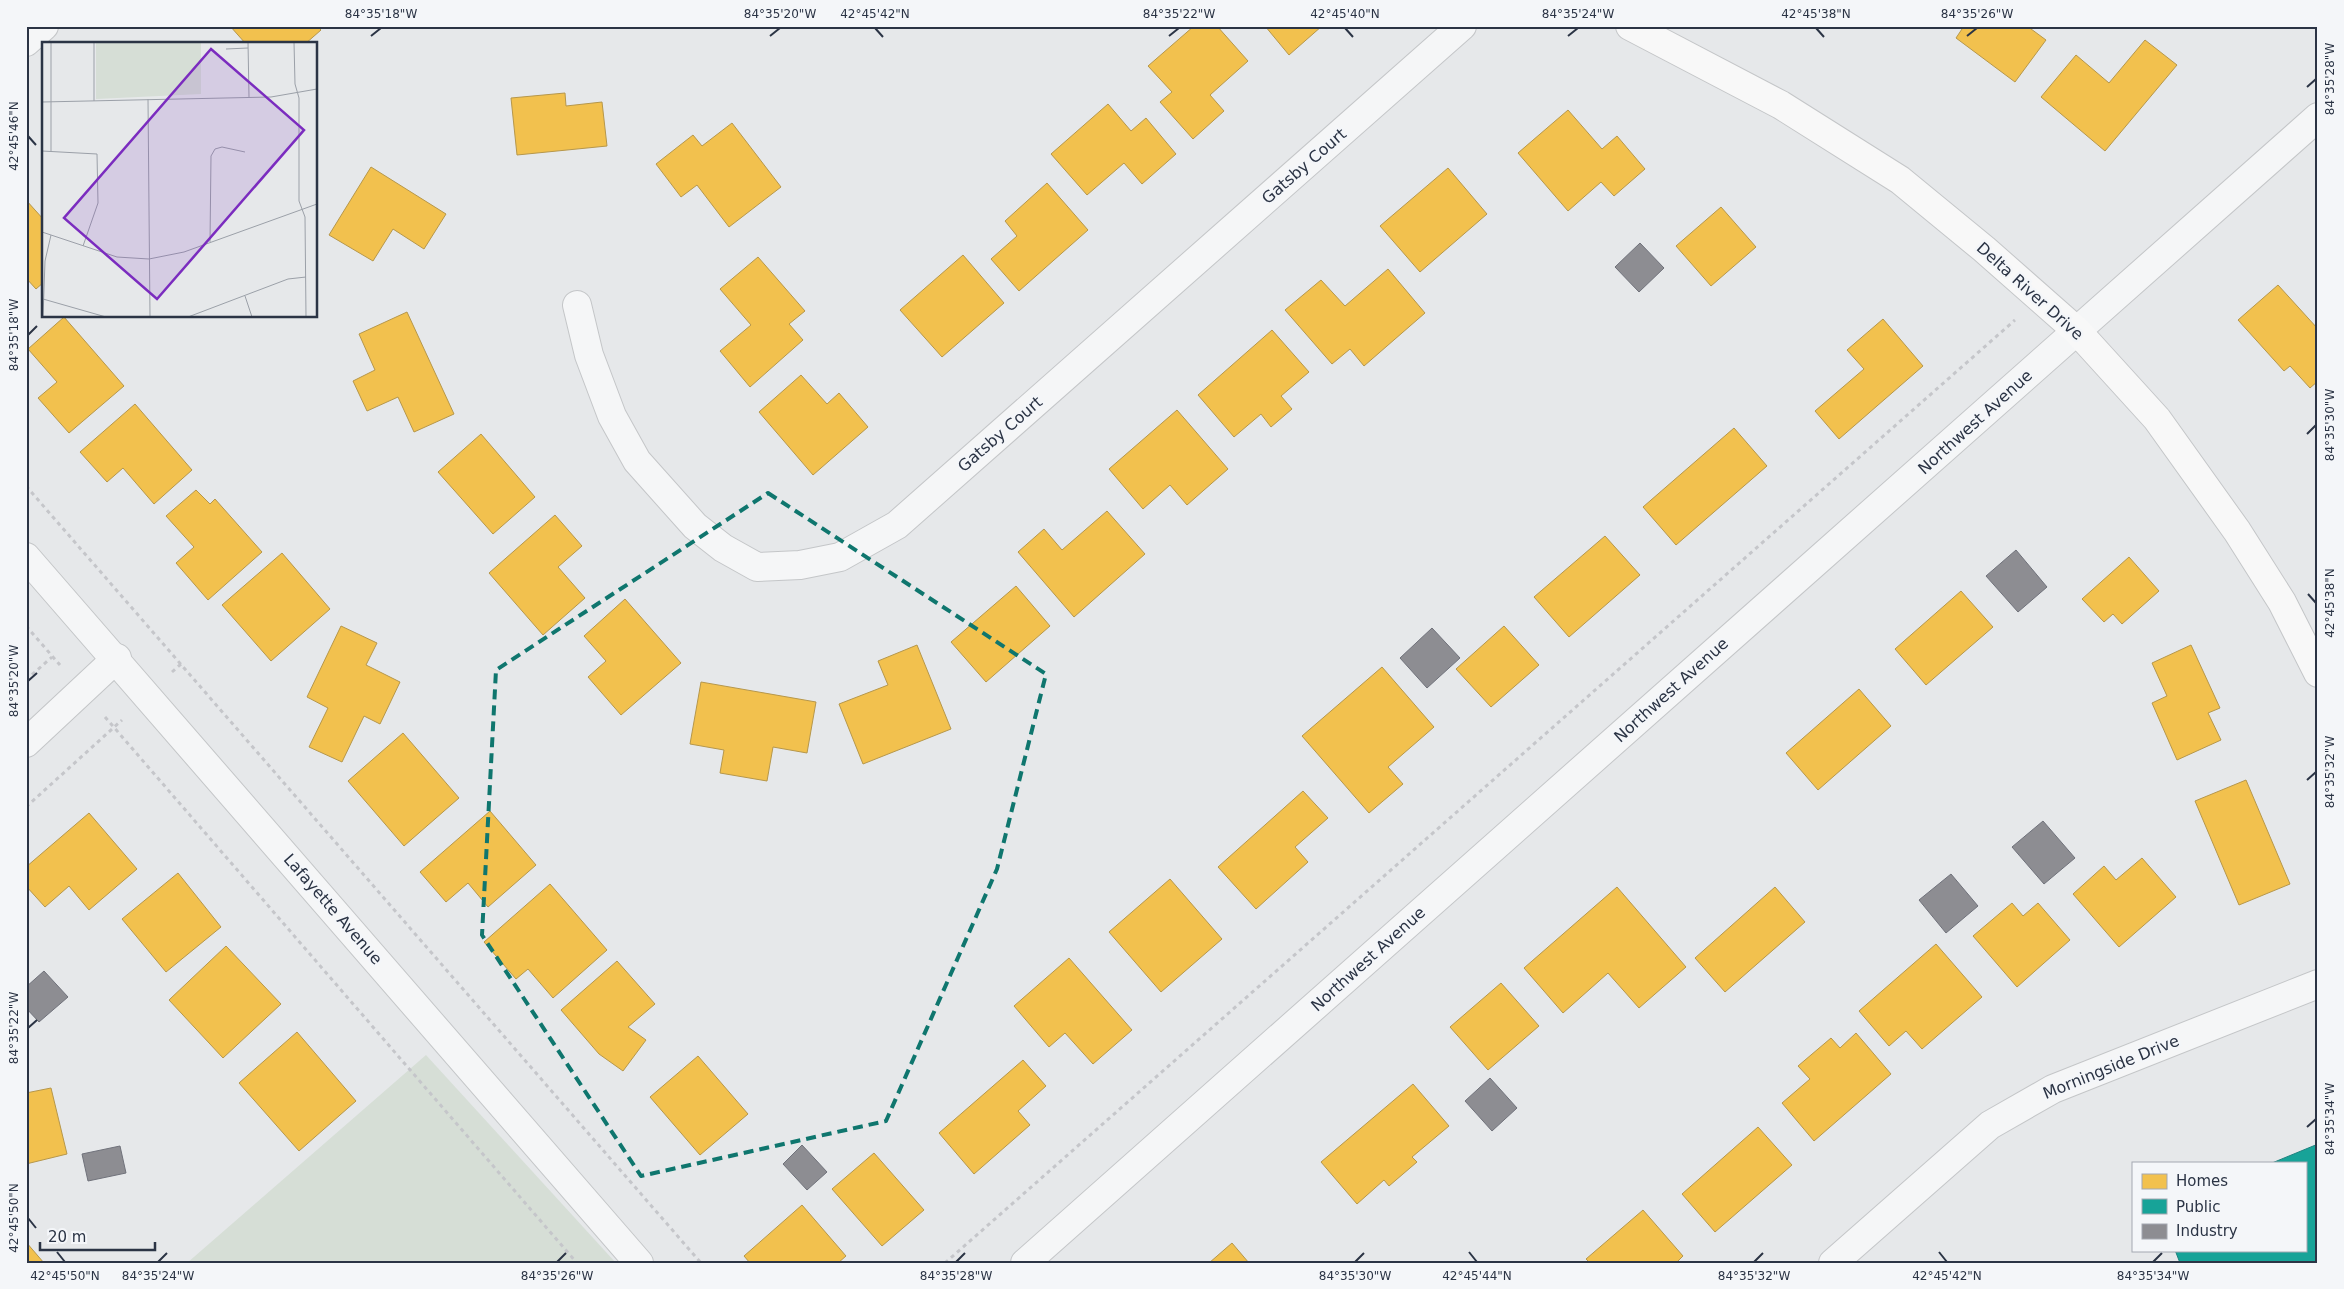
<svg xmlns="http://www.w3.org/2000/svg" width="2344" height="1289" font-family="'DejaVu Sans',sans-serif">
	<rect width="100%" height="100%" fill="#e6e8ea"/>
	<path fill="#d6ded6" d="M426,1055L616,1263H187Z"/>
	<g fill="#f2c14e" stroke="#b6974b">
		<path d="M230,26H317L321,30L305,44H246Z"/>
		<path d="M1194,26H1217L1248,61L1210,95L1224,111L1193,139L1160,102L1172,92L1148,66Z"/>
		<path d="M1265,26H1322L1289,55Z"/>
		<path d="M1964,26H2027L2046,40L2015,82L1956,38Z"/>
		<path d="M2145,40L2177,65L2105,151L2041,97L2076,55L2109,83Z"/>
		<path d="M565,93L566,106L602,102L607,146L517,155L511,98Z"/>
		<path d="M1108,104L1131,131L1146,118L1176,154L1142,184L1124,163L1087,195L1051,154Z"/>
		<path d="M1568,110L1602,149L1617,136L1645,169L1614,196L1601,182L1568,211L1518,153Z"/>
		<path d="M732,123L781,187L729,227L697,185L681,197L656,164L693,135L702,146Z"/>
		<path d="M371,167L446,214L424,249L393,229L373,261L329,235Z"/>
		<path d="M1448,168L1487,214L1420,272L1380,226Z"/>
		<path d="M1047,183L1088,230L1019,291L991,259L1017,236L1005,221Z"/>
		<path d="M26,200L44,220V282L36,289L26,278Z"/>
		<path d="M1721,207L1756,247L1711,286L1676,246Z"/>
		<path d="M963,255L1004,303L942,357L900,310Z"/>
		<path d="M758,257L805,311L789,324L803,340L750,387L720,351L751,325L720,289Z"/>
		<path d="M1388,269L1425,313L1364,366L1350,349L1332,364L1285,310L1321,280L1345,306Z"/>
		<path d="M2278,285L2318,329V381L2310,388L2290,366L2284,371L2238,320Z"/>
		<path d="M407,312L454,414L414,432L398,397L367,411L353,381L375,370L359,334Z"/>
		<path d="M64,317L124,386L69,433L38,398L57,382L28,349Z"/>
		<path d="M1883,319L1923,366L1839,439L1815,411L1864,369L1847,350Z"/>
		<path d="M1272,330L1309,372L1281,396L1292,409L1271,427L1261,414L1234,437L1198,395Z"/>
		<path d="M801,375L827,404L839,393L868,427L813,475L759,412Z"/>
		<path d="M135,404L192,470L154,504L123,468L107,482L80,452Z"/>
		<path d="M1177,410L1228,469L1187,505L1170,485L1143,509L1109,469Z"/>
		<path d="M1734,428L1767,466L1676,545L1643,507Z"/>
		<path d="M481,434L535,497L493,534L438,472Z"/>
		<path d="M196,490L210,504L215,499L262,552L208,600L176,563L194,547L166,516Z"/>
		<path d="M1107,511L1145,554L1074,617L1018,552L1044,529L1062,550Z"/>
		<path d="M555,515L582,546L558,567L585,598L543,635L489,573Z"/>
		<path d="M1605,536L1640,575L1569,637L1534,597Z"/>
		<path d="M282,553L330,609L271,661L222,605Z"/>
		<path d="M2129,557L2159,591L2122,624L2113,614L2104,622L2082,599Z"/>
		<path d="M1016,586L1050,626L986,682L951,642Z"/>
		<path d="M1961,591L1993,627L1926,685L1895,649Z"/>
		<path d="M625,599L681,663L621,715L588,677L606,661L584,636Z"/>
		<path d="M341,626L377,643L366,665L400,682L380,724L364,716L342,762L309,747L328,708L307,697Z"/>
		<path d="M1504,626L1539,665L1491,707L1456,669Z"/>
		<path d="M917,645L951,729L863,764L839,704L888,685L878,661Z"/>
		<path d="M2191,645L2220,708L2208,713L2221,740L2177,760L2152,703L2167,696L2152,663Z"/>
		<path d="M1382,667L1434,727L1388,767L1403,784L1369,813L1302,736Z"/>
		<path d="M701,682L816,702L807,753L773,747L767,781L720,773L724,750L690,744Z"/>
		<path d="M1859,689L1891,726L1818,790L1786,753Z"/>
		<path d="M403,733L459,798L404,846L348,781Z"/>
		<path d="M2246,780L2290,884L2239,905L2195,801Z"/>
		<path d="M1303,791L1328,818L1295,847L1308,862L1256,909L1218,867Z"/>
		<path d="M490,811L536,865L488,907L468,883L446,902L420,872Z"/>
		<path d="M89,813L137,869L89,910L69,886L45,907L26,886V867Z"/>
		<path d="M2142,858L2176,897L2119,947L2073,894L2104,866L2116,880Z"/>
		<path d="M178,873L221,927L166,972L122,919Z"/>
		<path d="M1170,879L1222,939L1161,992L1109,932Z"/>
		<path d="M550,884L607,950L553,998L528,969L516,979L484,942Z"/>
		<path d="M1617,887L1686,967L1639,1008L1608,973L1563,1013L1524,968Z"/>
		<path d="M1775,887L1805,922L1725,992L1695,958Z"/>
		<path d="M2012,903L2023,916L2038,903L2070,940L2017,987L1973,936Z"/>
		<path d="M1936,944L1982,997L1922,1049L1906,1031L1889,1046L1859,1011Z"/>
		<path d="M226,946L281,1004L223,1058L169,1000Z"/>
		<path d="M1069,958L1132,1030L1093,1064L1065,1033L1049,1047L1014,1006Z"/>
		<path d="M617,961L655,1004L628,1027L646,1040L623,1071L599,1054L561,1010Z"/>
		<path d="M1501,983L1539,1026L1488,1070L1450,1027Z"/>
		<path d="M297,1032L356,1101L299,1151L239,1083Z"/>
		<path d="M1856,1033L1891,1074L1814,1141L1782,1103L1810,1079L1798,1066L1831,1038L1840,1048Z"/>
		<path d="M698,1056L748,1114L700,1155L650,1097Z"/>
		<path d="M1023,1060L1046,1086L1018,1111L1030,1125L974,1174L939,1133Z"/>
		<path d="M1413,1084L1449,1126L1412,1157L1417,1162L1389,1186L1384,1180L1357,1204L1321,1162Z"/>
		<path d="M51,1088L67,1154L26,1164V1093Z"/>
		<path d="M1758,1127L1792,1165L1715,1232L1682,1194Z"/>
		<path d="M874,1153L924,1210L882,1246L832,1189Z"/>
		<path d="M802,1205L846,1256L838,1263H750L744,1256Z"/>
		<path d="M1643,1210L1683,1256L1676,1263H1590L1586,1259Z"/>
		<path d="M26,1242L44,1263H26Z"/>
		<path d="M1232,1243L1249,1263H1209Z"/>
	</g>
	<path fill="#17a398" stroke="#1d827f" d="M2318,1144V1263H2180L2175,1250H2305V1163H2272Z"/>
	<g fill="#8d8d92" stroke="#70727b">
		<path d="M1640,243L1664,268L1639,292L1615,267Z"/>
		<path d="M2016,550L2047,587L2018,612L1986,576Z"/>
		<path d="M1432,628L1460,658L1427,688L1400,658Z"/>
		<path d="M2043,821L2075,858L2044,884L2012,847Z"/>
		<path d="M1951,874L1978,906L1946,933L1919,900Z"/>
		<path d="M44,971L68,997L39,1022L26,1008V987Z"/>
		<path d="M1490,1078L1517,1108L1492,1131L1465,1101Z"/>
		<path d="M802,1145L827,1172L807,1190L783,1164Z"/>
		<path d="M120,1146L126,1173L88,1181L82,1154Z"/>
	</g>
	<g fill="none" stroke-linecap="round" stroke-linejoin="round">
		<defs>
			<g id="street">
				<path d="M26,42L44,26"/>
				<path d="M577,305L589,355L612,416L637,461L695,526L723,548L757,567L800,565L840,557L897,525L1462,26"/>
				<path d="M26,557L639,1263"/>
				<path d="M26,743L117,658"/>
				<path d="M1025,1263L2318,117"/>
				<path d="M1833,1263L1990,1125L2053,1089L2318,984"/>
			</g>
			<path id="secondary" d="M1630,26L1781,105L1900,180L1984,249L2077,331L2157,419L2237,531L2282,602L2318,673"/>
		</defs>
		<use href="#street" stroke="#c4c6c8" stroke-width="30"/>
		<use href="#secondary" stroke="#c4c6c8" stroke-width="30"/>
		<g stroke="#c5c6ca" stroke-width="3" stroke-dasharray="4 4" stroke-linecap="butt">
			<path d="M26,486L701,1263"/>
			<path d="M26,626L60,665"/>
			<path d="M172,672L181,664"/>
			<path d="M26,680L52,657"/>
			<path d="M105,717L577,1263"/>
			<path d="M26,807L122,720"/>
			<path d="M945,1263L2015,320"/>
		</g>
		<use href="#street" stroke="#f5f6f7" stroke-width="28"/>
		<use href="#secondary" stroke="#f8f8f8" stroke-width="28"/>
	</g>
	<path fill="none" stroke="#0f766e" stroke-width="4" stroke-dasharray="10 6" stroke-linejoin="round" d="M768,493L1046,674L997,869L886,1121L641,1176L482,935L496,670Z"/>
	<path fill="none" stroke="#2b3445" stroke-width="2" d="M875,28L883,37M1345,28L1353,37M1816,28L1824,37M371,36L381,28M770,36L780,28M1169,36L1179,28M1568,36L1578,28M1967,36L1977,28M2307,87L2316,79M28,136L36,145M28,335L37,326M2307,434L2316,425M2308,594L2316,603M28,681L37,673M2307,780L2316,772M28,1028L37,1020M2307,1127L2316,1119M28,1218L36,1228M57,1252L65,1262M1469,1252L1477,1262M1939,1252L1947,1262M158,1262L167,1253M557,1262L566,1253M956,1262L965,1253M1355,1262L1364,1253M1754,1262L1763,1253M2153,1262L2162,1253"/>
	<g text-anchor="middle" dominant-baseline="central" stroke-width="5" stroke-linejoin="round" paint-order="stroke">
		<g font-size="16" fill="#2b3445" stroke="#f4f6f9">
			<text transform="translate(1304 166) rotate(-41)">Gatsby Court</text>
			<text transform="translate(2030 291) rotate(42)">Delta River Drive</text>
			<text transform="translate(1975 422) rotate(-42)">Northwest Avenue</text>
			<text transform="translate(1000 434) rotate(-41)">Gatsby Court</text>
			<text transform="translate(1671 690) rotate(-42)">Northwest Avenue</text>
			<text transform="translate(333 909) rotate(49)">Lafayette Avenue</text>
			<text transform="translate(1368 959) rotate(-42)">Northwest Avenue</text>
			<text transform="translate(2111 1067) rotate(-22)">Morningside Drive</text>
		</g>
	</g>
	<g transform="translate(42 42)">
		<rect width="275" height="275" fill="#e6e8ea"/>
		<path d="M54,0H159V52L54,57Z" fill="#d6ded6"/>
		<path fill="none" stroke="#9ba0a8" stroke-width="1" d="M9,0V109M52,0V59M206,0L207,55M252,0L253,42L257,56V159L263,175L264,275M184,7L206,6M106,57L108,275M0,60L229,55L275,47M0,109L55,112L56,161L41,204M0,190L75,215L107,217L142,210L275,162M168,200L169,114L173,107L180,105L203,110M203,254L210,275M1,257L64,275M1,275L3,219L9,193M146,275L246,237L264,235"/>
		<path fill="#7b2cbf" fill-opacity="0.15" stroke="#7b2cbf" stroke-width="2.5" d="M169,7L262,88L115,257L22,176Z"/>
		<rect width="275" height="275" fill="none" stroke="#2b3445" stroke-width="2.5"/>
	</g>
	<rect width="2344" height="1289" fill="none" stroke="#f4f6f9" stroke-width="55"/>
	<rect x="2132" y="1162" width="175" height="90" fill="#f4f6f9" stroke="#a4a8b1"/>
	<rect x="2142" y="1174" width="25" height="15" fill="#f2c14e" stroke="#a4a8b1"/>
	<text x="2176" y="1186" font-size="15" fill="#2b3445">Homes</text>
	<rect x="2142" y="1199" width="25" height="15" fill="#17a398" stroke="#a4a8b1"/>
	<text x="2176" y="1212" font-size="15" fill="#2b3445">Public</text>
	<rect x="2142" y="1224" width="25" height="15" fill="#8d8d92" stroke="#a4a8b1"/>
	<text x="2176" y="1236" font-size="15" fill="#2b3445">Industry</text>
	<path d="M40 1242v8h115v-8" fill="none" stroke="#2b3445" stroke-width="2.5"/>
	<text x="48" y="1242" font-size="15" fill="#2b3445" stroke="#f4f6f9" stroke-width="4" paint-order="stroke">20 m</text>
	<rect x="28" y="28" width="2288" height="1234" fill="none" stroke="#2b3445" stroke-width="2"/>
	<g font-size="12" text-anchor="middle" fill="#2b3445">
		<text x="381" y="18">84°35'18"W</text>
		<text x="780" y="18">84°35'20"W</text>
		<text x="875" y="18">42°45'42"N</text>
		<text x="1179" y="18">84°35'22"W</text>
		<text x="1345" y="18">42°45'40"N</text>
		<text x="1578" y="18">84°35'24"W</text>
		<text x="1816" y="18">42°45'38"N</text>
		<text x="1977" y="18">84°35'26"W</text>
		<text transform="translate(2330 79) rotate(-90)" y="4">84°35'28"W</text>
		<text transform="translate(14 136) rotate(-90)" y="4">42°45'46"N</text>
		<text transform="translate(14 335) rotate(-90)" y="4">84°35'18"W</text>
		<text transform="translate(2330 425) rotate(-90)" y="4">84°35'30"W</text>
		<text transform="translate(2330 603) rotate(-90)" y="4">42°45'38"N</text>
		<text transform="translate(14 681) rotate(-90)" y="4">84°35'20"W</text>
		<text transform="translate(2330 772) rotate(-90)" y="4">84°35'32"W</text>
		<text transform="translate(14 1028) rotate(-90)" y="4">84°35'22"W</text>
		<text transform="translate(2330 1119) rotate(-90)" y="4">84°35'34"W</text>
		<text transform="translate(14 1218) rotate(-90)" y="4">42°45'50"N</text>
		<text x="65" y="1280">42°45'50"N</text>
		<text x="158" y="1280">84°35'24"W</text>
		<text x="557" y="1280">84°35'26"W</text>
		<text x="956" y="1280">84°35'28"W</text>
		<text x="1355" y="1280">84°35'30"W</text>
		<text x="1477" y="1280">42°45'44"N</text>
		<text x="1754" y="1280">84°35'32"W</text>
		<text x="1947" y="1280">42°45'42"N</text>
		<text x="2153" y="1280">84°35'34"W</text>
	</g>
</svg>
